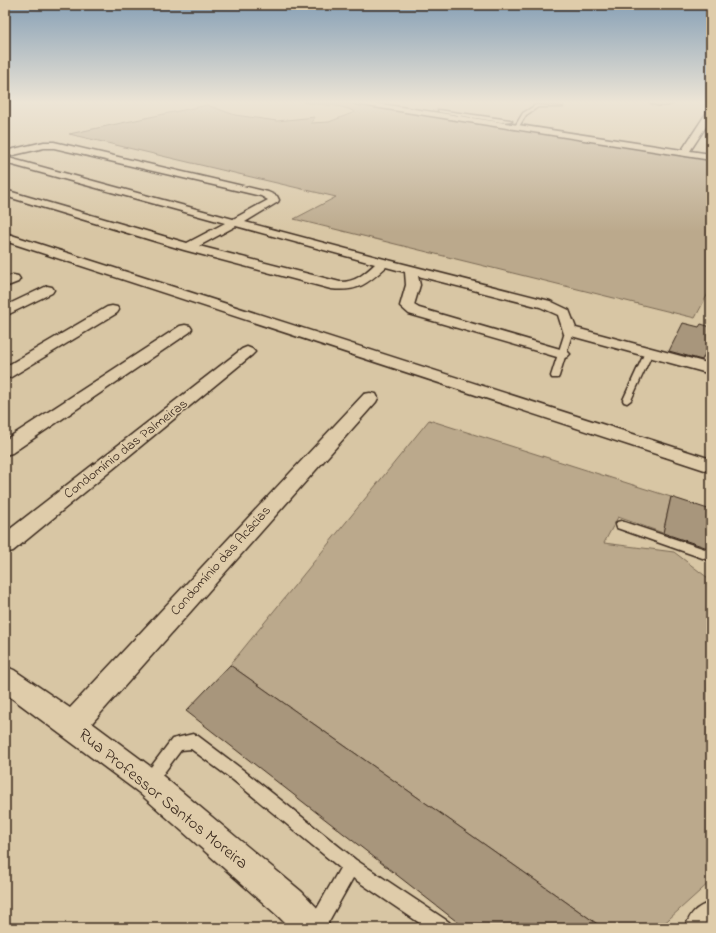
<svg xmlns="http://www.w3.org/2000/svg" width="716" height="933" font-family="'Indie Flower',sans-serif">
	<rect width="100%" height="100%" fill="#d8c6a4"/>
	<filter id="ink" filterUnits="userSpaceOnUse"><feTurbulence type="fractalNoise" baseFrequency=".025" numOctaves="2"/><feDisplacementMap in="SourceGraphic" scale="8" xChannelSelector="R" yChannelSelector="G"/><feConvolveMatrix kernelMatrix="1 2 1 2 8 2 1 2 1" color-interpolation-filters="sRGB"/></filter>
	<g filter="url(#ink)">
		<g fill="#bba98c" stroke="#7b6a55">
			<path d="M303,102H345L711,159V288L695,318L294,219L336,197L69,134L207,105L235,115L277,121L315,117L311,123L329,122L355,112C339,103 320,106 303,102Z"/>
			<path d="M429,420L671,497L663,533L618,517L604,543L674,552L708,578H711V881L659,928H603L230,665Z"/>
		</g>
		<g fill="#a8967b" stroke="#3b2a1e">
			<path d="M683,323L699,327L701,324L711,327V340L702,360L669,351Z"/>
			<path d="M671,497L711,510V549L663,533Z"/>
			<path d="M230,665L603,928H465L186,711Z"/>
		</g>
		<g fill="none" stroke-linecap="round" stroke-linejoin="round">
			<defs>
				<g id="service">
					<path d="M536,105L563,107H538L526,115L518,128H514L523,113Z"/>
					<path d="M438,110L510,120L512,121L501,122L439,112Z"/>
					<path d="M566,329H572L573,331L559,376L558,378H552L551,376Z"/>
					<path d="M646,350H649L653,352L631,400L627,403L624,402L623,400Z"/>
					<path d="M621,521L711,551V561L617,528L616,525L617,522Z"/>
					<path d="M193,734L198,736L243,770L356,860L449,922L452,928H427L353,878L325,928H306L340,868L233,780L191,749L181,750L154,786L149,789L144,786L141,781L144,776L172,739Z"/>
				</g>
				<g id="minor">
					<path d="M351,102H368L682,150L707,112H710L711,119L690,151L711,154V160L355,104Z"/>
					<path d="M650,102H671L672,103C667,107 655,106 650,102Z"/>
					<path d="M44,142H54L268,192L277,196L279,200L278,202L245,222L388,260L550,301L569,310L576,328L711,364V374L564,334L558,315L540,307L418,276L420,285L414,305L419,308L567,351L570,354L567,357L562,359L557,357L409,314L400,306L406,285L405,272L386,267C367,284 358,292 331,289L184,250L5,196V190L187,243L225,223L5,163V157L233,219L268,200L261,196L54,148H44L5,157V151ZM236,226L375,264C364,274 356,282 340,282L199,246Z"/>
					<path d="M5,233L711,459V472L5,241Z"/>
					<path d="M13,275L18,276L20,279L18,282L5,287V278Z"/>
					<path d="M47,286L52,287L54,290L52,293L5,316V306Z"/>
					<path d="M112,306L117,307L119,310L117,313L11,377L5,379V367L107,307Z"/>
					<path d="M185,325L190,326L192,329L190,332L12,453L5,455V440L180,326Z"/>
					<path d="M247,347L252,349L255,352L252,355L13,551L5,553V533L242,349Z"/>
					<path d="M370,393L376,394L378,398L376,402L92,723L158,772L302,892L325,916L330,928H290L278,916L138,792L5,693V666L14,670L70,708L364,394Z"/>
				</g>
				<path id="secondary" d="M711,902V928H685C691,912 695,908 711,902Z"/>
			</defs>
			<use href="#service" stroke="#3b2a1e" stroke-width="3"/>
			<use href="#minor" stroke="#3b2a1e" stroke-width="3"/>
			<use href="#secondary" stroke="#3b2a1e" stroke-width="3"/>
			<use href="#service" fill="#dfccaa" fill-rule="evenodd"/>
			<use href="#minor" fill="#dfccaa" fill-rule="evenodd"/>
			<use href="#secondary" fill="#dfccaa" fill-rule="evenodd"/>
		</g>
	</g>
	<linearGradient id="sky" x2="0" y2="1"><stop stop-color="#87a0b6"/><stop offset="0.44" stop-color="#ede5d6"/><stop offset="1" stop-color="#ede5d6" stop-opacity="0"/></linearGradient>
	<rect width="716" height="232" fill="url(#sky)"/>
	<g text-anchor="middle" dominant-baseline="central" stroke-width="3" stroke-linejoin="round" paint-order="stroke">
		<g font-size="14" fill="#3b2a1e" stroke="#dfccaa">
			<text transform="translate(126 449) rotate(-38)">Condomínio das Palmeiras</text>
			<text transform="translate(221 561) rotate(-48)">Condomínio das Acácias</text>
		</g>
		<g font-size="17" fill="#3b2a1e" stroke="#dfccaa">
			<text transform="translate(163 799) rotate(39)">Rua Professor Santos Moreira</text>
		</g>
	</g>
	<rect width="716" height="933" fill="none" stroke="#dfccaa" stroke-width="20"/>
	<rect x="10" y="10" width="696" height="913" fill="none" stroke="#3b2a1e" stroke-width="1.5" filter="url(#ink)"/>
</svg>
